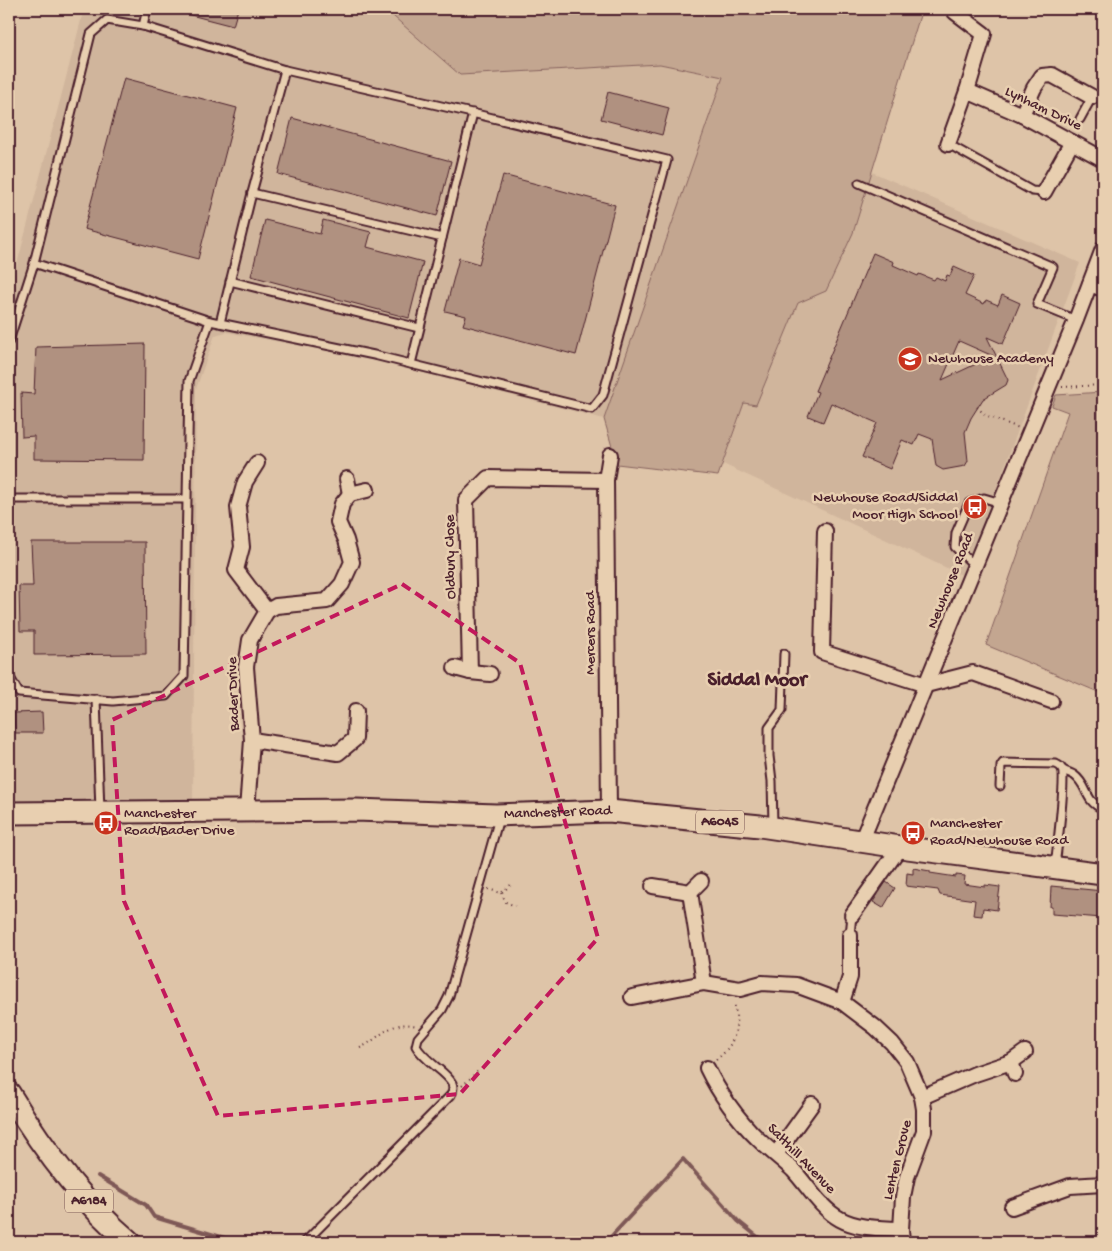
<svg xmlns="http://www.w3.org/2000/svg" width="1112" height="1251" font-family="'Gochi Hand',sans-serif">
	<rect width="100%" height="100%" fill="#dec4a8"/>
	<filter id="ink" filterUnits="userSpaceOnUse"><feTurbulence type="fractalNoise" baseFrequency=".02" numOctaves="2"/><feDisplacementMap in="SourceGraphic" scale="10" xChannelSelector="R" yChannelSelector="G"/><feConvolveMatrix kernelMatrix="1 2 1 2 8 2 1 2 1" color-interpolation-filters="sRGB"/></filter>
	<g filter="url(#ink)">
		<g fill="#d0b59c">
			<path d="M84,9H385L460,75L660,64L723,77L604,419L366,358L226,332L215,335L196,389L193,803L9,804V295Z"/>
			<path d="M872,172L1080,263L964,576L723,464L744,403L756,404L798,303L853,233Z"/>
		</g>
		<g fill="#c3a690" stroke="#86625e">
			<path d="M385,9H922L853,233L826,291L798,303L756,405L744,403L718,476L617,464L604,419L723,77L660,64L460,75Z"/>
			<path d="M1103,392V694L986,645L1068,412L1052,406L1056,395Z"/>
		</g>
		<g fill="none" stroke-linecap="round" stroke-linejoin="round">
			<g stroke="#7e5856" stroke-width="4">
				<path d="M98,1176L146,1205L154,1217L238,1242"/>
				<path d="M606,1242L683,1159L738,1221L764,1242"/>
			</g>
		</g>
		<g fill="#b09180" stroke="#4a1f2b" fill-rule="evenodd">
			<path d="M180,9H238L233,26L179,12Z"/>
			<path d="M124,78L237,108L198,259L84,229Z"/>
			<path d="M608,92L669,108L662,135L601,119Z"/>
			<path d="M292,118L451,161L437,216L278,174Z"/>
			<path d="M503,175L615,205L576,355L463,325L466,316L445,311L459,258L479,264Z"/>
			<path d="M265,220L320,234L323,220L371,232L367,247L423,262L409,318L251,276Z"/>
			<path d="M873,253L894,262L893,265L918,276L919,274L934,280L936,277L945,281L947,275L950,276L954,267L974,276L965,295L984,304L986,300L998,305L1002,295L1020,303L1003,344L987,337L1008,380L1006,385L983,399L971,418L965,432L968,461L965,466L943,470L936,466L932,439L919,434L914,445L902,440L890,469L862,457L877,423L831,403L823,422L808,416L818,392L815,391ZM959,341L993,356L942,380Z"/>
			<path d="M145,344L144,460L34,459V436L22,437L21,393L34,394L36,347Z"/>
			<path d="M31,542H145L146,654L34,655V631H20L19,586H33Z"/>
			<path d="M42,712L43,733H15L14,713Z"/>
			<path d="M913,868L930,871V873L956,877V875L965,876L964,884L985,887V885L1000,887L997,910L983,908L982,916L973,915L975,900L940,895L938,890L906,886L907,873L913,874Z"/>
			<path d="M886,882L895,888L883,908L873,902Z"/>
			<path d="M1051,886L1103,891L1102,918L1052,914V907H1050Z"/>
		</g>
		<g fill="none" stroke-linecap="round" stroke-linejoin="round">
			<defs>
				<g id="service">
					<path d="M143,26L147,9"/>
					<path d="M1080,119L1092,97"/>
					<path d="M948,144L1032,191L1044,192"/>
					<path d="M859,183L1053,267L1037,304L1076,320"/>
					<path d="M252,193L442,238"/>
					<path d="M230,281L419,328"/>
					<path d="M220,323L252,193L285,70"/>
					<path d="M9,341L34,263L91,34L107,20L143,26L285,70L476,114L667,160L603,395L592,409L374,355L210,321L34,263"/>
					<path d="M411,364L473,113"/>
					<path d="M9,499H186"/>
					<path d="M975,566L955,547L956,533L969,503L984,498L1001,503"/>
					<path d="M9,613V676L19,693L113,701L166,696L184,676L189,381L210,321"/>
					<path d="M96,699L100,811"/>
					<path d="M1063,770C1066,772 1071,773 1074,775C1089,786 1083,800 1103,809"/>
					<path d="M1000,786L1001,766L1003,763L1056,764C1059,766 1060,765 1062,769C1066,778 1057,851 1055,865"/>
					<path d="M773,825L772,781L769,756V728L782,710L784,654"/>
					<path d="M850,935L852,915"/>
					<path d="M305,1242L451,1095C453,1091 454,1088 452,1083C447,1072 424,1061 416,1046L418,1038L442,1010L449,996L499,818"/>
				</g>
				<g id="minor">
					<path d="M967,91L1022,115L1103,159"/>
					<path d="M1022,115L1034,88L1042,76L1052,75L1092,97"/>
					<path d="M948,144L967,91L984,34L955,12"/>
					<path d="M1044,192L1072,142"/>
					<path d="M1090,284L1103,289"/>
					<path d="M257,463L245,482L238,507L242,547L236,570L267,611"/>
					<path d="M347,479L350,494"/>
					<path d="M825,531L822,652L926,685L973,673L1051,701"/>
					<path d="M455,668L470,672L490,674"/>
					<path d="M470,672L466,500L488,478L606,480"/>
					<path d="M252,740L338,753L355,739L356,711"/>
					<path d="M247,811L252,740L246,667L250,640L267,611L276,606L327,601L342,584L352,562L346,540L338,522L342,504L350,494L367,490"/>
					<path d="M609,811L606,480L610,455"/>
					<path d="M861,842L1076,320L1103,249"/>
					<path d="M653,886L690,892L701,881"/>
					<path d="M690,892L704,983"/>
					<path d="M852,915L900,847"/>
					<path d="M632,997L704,983L740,989L762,983L796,985L842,1002L875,1027L892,1043L907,1062L922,1097L924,1109V1131L907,1177L903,1197L901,1229L902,1242"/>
					<path d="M842,1002L850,977V935"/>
					<path d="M1011,1062L1015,1074"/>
					<path d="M707,1068C719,1093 738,1120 758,1139C769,1150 782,1159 793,1170C808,1186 820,1208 840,1219C858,1229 881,1228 901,1229"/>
					<path d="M922,1097L975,1074L1011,1062L1025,1052"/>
					<path d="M776,1154L812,1104"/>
					<path d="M1012,1207L1070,1186L1103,1184"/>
				</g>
				<g id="primary">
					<path id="s1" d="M9,813L356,810L496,815L609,811L760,826L900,847L1103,874"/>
					<path d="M9,1093C41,1146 82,1202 130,1242"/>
				</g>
			</defs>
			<use href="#service" stroke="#4a1f2b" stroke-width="11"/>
			<use href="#minor" stroke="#4a1f2b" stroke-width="18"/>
			<use href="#primary" stroke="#4a1f2b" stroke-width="25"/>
			<g stroke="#4a1f2b" stroke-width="2" stroke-dasharray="1 4" stroke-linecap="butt">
				<path d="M1062,387L1103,385"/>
				<path d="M977,407L985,415L1019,428"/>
				<path d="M488,889L501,893L512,884"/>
				<path d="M501,893L506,902L515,906"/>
				<path d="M360,1048C381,1038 390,1019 416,1026"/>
				<path d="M716,1060C737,1043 739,1027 734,1002"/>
				<path d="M462,1086L478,1071"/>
			</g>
			<use href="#service" stroke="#e8cfb0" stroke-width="7"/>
			<use href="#minor" stroke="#e8cfb0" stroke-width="14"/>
			<use href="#primary" stroke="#e8cfb0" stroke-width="21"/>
		</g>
	</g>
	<path fill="none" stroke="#c2185b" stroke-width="4" stroke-dasharray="10 6" stroke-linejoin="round" d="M402,584L520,663L598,938L460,1094L218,1116L124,901L112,720Z"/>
	<defs>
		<symbol id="school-disc" viewBox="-11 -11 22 22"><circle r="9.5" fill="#c8321e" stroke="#e8cfb0"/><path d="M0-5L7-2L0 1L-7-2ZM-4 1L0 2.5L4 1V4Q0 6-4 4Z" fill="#fff"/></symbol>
		<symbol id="bus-disc" viewBox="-11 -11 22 22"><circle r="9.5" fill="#c8321e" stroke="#e8cfb0"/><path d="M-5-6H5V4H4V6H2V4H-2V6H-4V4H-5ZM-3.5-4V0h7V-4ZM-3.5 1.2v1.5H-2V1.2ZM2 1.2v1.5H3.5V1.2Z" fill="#fff"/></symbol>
	</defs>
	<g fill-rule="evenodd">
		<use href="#school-disc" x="896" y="345" width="28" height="28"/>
		<use href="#bus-disc" x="961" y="493" width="28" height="28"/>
		<use href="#bus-disc" x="92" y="809" width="28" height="28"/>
		<use href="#bus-disc" x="899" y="819" width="28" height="28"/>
	</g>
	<g text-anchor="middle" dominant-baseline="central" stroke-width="5" stroke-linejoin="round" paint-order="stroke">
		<g fill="#e8cfb0" stroke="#795453" stroke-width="1">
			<rect x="696" y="810.5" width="48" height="23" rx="4"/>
			<rect x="65" y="1189.5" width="48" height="23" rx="4"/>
		</g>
		<g font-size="14" font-weight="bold" fill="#4a1f2b">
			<text x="720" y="822">A6045</text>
			<text x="89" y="1201">A6184</text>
		</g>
		<g font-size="15" fill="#4a1f2b" stroke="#e8cfb0">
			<text transform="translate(1043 109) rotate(26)">Lynham Drive</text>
			<text transform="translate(451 557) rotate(-91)">Oldbury Close</text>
			<text transform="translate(951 581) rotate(-68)">Newhouse Road</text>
			<text transform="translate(591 633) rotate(-90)">Mercers Road</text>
			<text transform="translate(234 694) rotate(-92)">Bader Drive</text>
			<text stroke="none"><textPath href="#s1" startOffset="549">Manchester Road</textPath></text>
			<text transform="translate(801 1159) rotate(46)">Salthill Avenue</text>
			<text transform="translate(898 1160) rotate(-76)">Lenten Grove</text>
		</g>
		<g font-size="15" fill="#4a1f2b" stroke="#e8cfb0" text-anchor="start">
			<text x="928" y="359">Newhouse Academy</text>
			<text x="958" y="498" text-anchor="end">Newhouse Road/Siddal<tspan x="958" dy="17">Moor High School</tspan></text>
			<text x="124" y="814">Manchester<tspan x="124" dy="17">Road/Bader Drive</tspan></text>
			<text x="930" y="824">Manchester<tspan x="930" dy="17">Road/Newhouse Road</tspan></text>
		</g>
		<g font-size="20" font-weight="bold" fill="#4a1f2b" stroke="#e8cfb0">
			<text x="757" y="681">Siddal Moor</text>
		</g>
	</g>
	<rect width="1112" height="1251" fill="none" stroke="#e8cfb0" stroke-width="30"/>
	<rect x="15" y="15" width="1082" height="1221" fill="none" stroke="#4a1f2b" stroke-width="2" filter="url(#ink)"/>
</svg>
